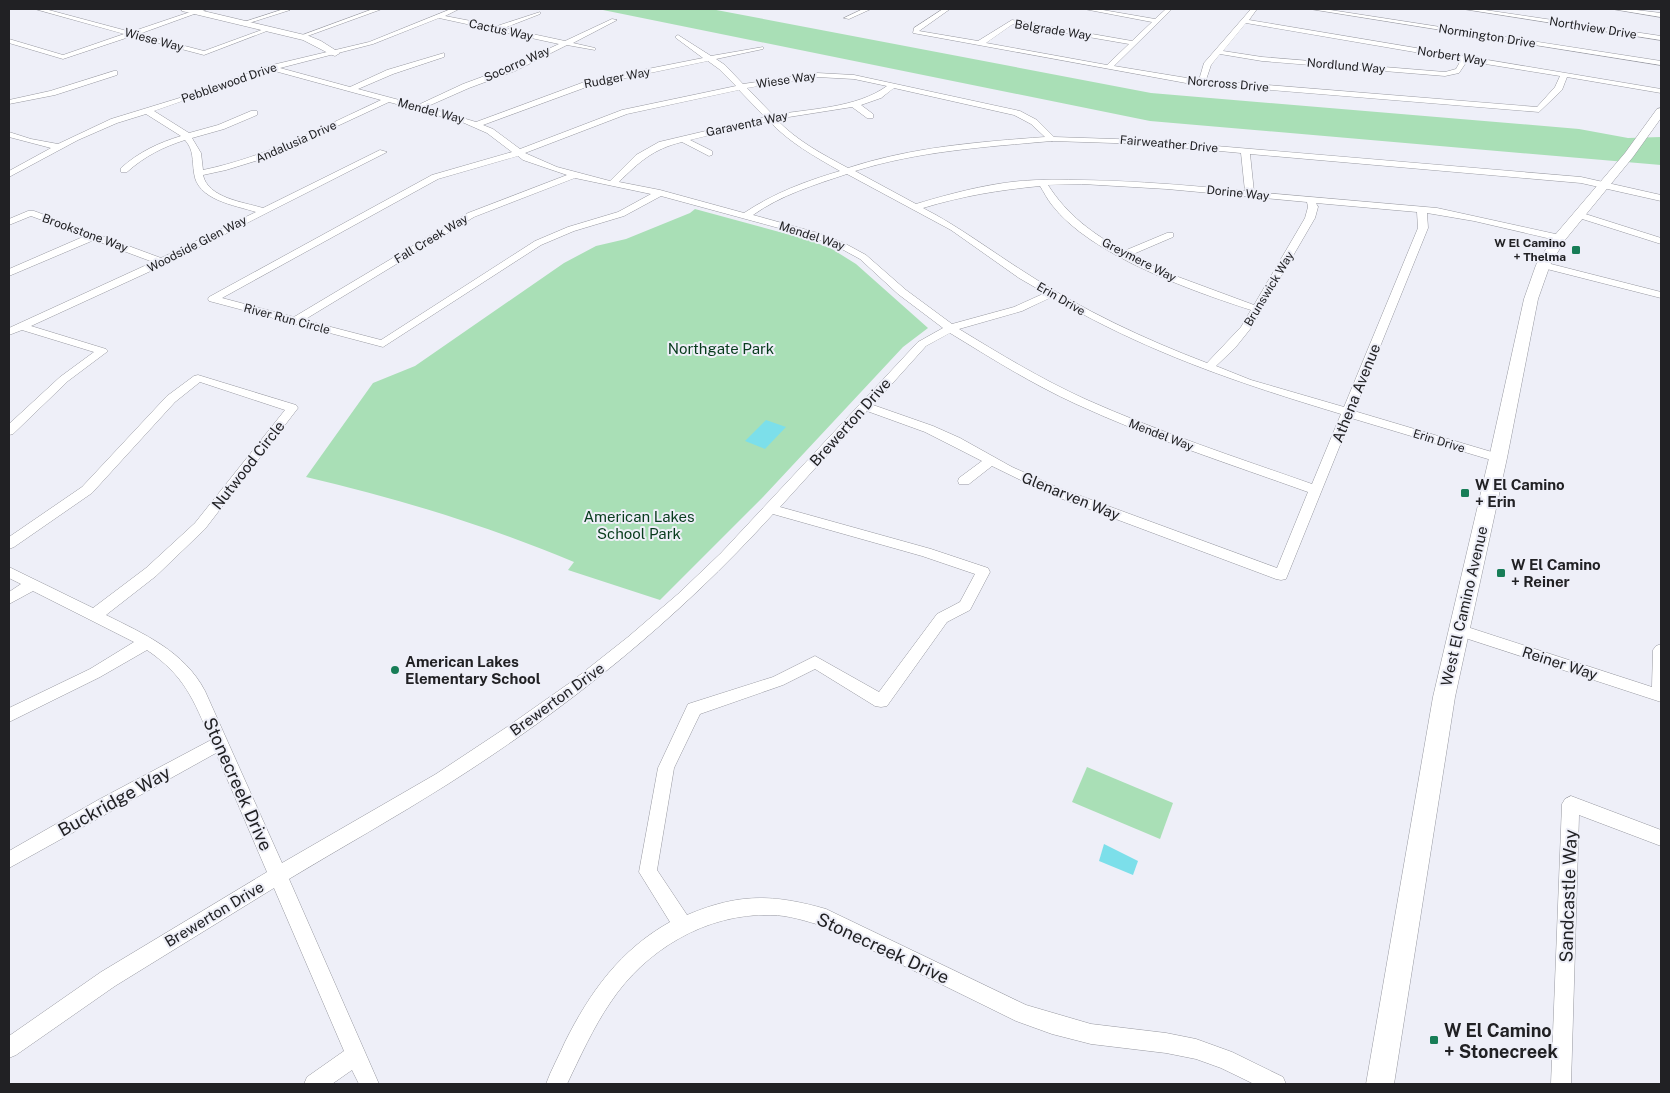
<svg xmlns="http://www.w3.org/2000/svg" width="1670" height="1093" font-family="'Public Sans',sans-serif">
	<rect width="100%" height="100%" fill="#eeeff8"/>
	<g fill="#a9dfb6">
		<path d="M598,9H711L1151,93L1579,129L1628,138L1661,137V165L1150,121Z"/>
		<path d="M695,209L809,240L832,249L856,264L928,328L903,347L763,497L660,600L568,570L574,562C488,526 397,498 306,477L373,383L415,366L564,263L596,246L626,239L690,213Z"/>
		<path d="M1087,767L1173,803L1160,839L1072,802Z"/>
	</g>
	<g fill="#7cdfea">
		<path d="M766,420L786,427L765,449L745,441Z"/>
		<path d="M1104,844L1138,861L1133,875L1099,861Z"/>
	</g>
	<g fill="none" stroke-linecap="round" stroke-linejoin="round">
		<defs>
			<g id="street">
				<path d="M35,9H45L131,32L199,9H208L139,34L204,51L267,28L272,29L204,55L132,36L63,59L9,43V39L63,55L124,34Z"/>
				<path d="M284,9L290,10L246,24L241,23Z"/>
				<path d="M373,9H382L302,38L297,37Z"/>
				<path d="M451,9H459L445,16L497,26L540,12V14L504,28L565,41L612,19L617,20L573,43L595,48V50L567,45L515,71L469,88L426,107L476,122L587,81L703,58L676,38V36L678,35L711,56L763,47V49L716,59L725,65L743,84L817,73L854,75L1020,111L1037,120L1054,137L1145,140L1581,177L1661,195V201L1581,183L1250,154L1254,192L1437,208L1560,235L1565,238L1560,241L1474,221L1427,213L1428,228L1354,411L1502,455L1504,458L1498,462L1351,418L1286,579L1281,580L1276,579L1049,494L992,466L969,484H959L958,481L959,478L982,461L925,432L867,411L780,507L931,549L988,568L990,572L970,610L947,622L887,706L881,707L875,706L815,669L783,685L700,714L674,768L657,870L687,915C739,893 773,894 826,909L1026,1005L1091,1024L1166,1033L1196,1039L1232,1052L1283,1077L1286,1084H1254L1221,1068L1196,1059L1166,1053L1091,1044L1052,1034L1016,1021L823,926C806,921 788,915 771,915C706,913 645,950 610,1003C593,1028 580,1057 567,1084H546C551,1070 559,1056 565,1042C590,992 620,950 670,922L639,872L658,768L688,704L773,677L815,656L879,692L937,614L960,602L975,574L922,556L773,514C678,619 568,708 448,784C396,817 342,847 289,879L379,1084H359L352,1070L332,1084H304L307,1077L344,1051L274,888L115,986L16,1055L9,1058V1036L101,972L267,872L216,753L9,868V851L98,800L211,740C193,699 185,676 147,650L100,677L9,722V708L90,669L134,642L33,591L9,604V592L21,584L9,578V567L93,608L146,568L195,523L285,410L200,382L175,402L92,493L14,547L9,549V537L82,487L167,396L194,376L198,375L296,405L298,408L205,529L156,576L106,615C144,634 184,651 205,691L282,863L436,774L507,727L571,682L628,637L678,594L721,553L918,342L943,328L898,294L860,259L838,247L812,237L661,196L624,216L574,231L541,245L383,347L209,301L208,299L209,297L432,175L512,152L487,133L462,122L389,102L275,155L226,170L203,175C208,198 243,202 263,208L380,150L387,152L166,264L31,326L106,349L108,351L68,381L13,434L9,435V424L60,377L94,352L22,330L9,335V328L153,262L94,240L9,276V269L85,236L31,216L9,225V219L28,211H34L161,258L256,212C234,205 197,200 194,173C192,160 194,150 185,140C163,147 145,156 127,172H121V168C139,152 158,143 181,136L146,114L117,123L78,140L9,177V171L51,148L9,137V132L31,139L58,144L111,119L186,96L268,66L369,42ZM439,18L559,44L509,67L463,84L418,105L358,89L393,74L444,57V53L387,70L350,87L280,68L373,44ZM708,61L719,69L736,86L622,110L520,149L493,129L483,125L592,85ZM271,70L381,100C323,127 266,157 203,170L201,153L192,138L224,129L257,115V111H251L218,125L189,133L154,111ZM817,77L854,79L887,86C857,108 809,109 773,115L747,88ZM894,88L1014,115L1031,124L1045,137C978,142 912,147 848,168C822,154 797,141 776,119L852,107L867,118H873V114L861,105L881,98ZM739,90L765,117L659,142L636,155L610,181L557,167L525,153L627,114ZM769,121C790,143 814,156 840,171C806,181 774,193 744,213L660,190L619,182C639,162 653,149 682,142L709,156L712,155V151L690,140ZM1052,141L1145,144L1241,153L1245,191C1178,184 1111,179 1043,180C1001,180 956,192 916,204L855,171C919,151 985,147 1052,141ZM518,156L523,160L567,175L468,213L294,317L222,298L438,179ZM847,174L951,230L1019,278L1045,293L1014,307L952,324L906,290L866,255L844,243L818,233L753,215C781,195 814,185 847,174ZM575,178L651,194L618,212L568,227L535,241L381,340L304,320L474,217ZM1082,184L1167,189L1307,202L1308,207L1305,218L1254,305L1173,275L1131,255L1173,237V233H1167L1124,251C1093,234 1067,215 1048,185ZM1040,186C1044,192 1047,199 1052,205C1090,255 1192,291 1251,310L1241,327L1207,363C1144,339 1082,310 1026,273C991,251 960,227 923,208C962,196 999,190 1040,186ZM1316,203L1417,212L1418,228L1344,407L1251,380L1216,366L1235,348L1251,328L1315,218L1318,207ZM1052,297C1146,352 1238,383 1341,414L1312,484C1235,457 1159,432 1085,399C1041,379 1000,354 959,329L1022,311ZM950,333C991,358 1032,384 1076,404C1152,439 1230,464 1308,492L1277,568L1059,488L1012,467L960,438L933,426L873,405L926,346Z"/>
				<path d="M863,9H871L849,19L844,18Z"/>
				<path d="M943,9H950L919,31L978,41L1012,20L1132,41L1152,22L1084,9H1097L1155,19L1166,9H1172L1114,66L1199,80L1204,63L1251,9H1257L1249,20L1661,89V93L1567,77L1562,90L1539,112L1186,83L913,33L914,28ZM1246,23L1461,60L1456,69L1445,72L1262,57L1223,51ZM1013,24L1129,44L1107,65L986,43ZM1220,54L1262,61L1445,76L1459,73L1467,61L1560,76L1555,87L1537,107L1206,80L1211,65Z"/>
				<path d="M1310,9H1324L1661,61V65Z"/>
				<path d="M1463,9H1478L1661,36V40Z"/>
				<path d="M1612,9H1628L1661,13V17Z"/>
				<path d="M114,71H117V75L55,95L9,104V100L50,91Z"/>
				<path d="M1579,212L1661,238V244L1576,217L1574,215Z"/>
				<path d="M1543,262L1661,292V298L1539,267V263Z"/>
				<path d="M1458,624L1652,687L1653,650L1656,646L1661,644V702L1453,634L1451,630L1453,626Z"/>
				<path d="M1571,796L1661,830V846L1579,815L1571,1084H1551L1562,804L1565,799Z"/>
			</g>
			<g id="secondary">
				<path d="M181,9H195L309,36L321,41L340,53L335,56L332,55L303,40L182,11Z"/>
				<path d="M1661,108V118L1633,157L1565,240L1550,265L1538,299L1507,458L1455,697L1394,1084H1366L1433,697L1489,458L1524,299L1536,265L1555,235L1625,153L1657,109Z"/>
			</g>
		</defs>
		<use href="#street" stroke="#9798a0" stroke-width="1"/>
		<use href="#secondary" stroke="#9798a0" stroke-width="1"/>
		<use href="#street" fill="#fff" fill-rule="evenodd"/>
		<use href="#secondary" fill="#fff" fill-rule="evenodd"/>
	</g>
	<g fill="#177d57" stroke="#eeeff8" stroke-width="2">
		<rect x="1571" y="245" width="10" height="10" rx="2.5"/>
		<rect x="1460" y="488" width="10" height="10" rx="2.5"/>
		<rect x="1496" y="568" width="10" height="10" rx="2.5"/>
		<circle cx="395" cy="670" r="5"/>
		<rect x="1429" y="1035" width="10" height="10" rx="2.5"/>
	</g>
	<g text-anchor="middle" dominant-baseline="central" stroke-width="4" stroke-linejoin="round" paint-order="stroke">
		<g font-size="12" fill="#212124" stroke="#eeeff8">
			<text transform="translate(1593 28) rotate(9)">Northview Drive</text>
			<text transform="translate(501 30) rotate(12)">Cactus Way</text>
			<text transform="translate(1053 30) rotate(9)">Belgrade Way</text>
			<text transform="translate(1487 36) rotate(9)">Normington Drive</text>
			<text transform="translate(154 40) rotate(15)">Wiese Way</text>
			<text transform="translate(1452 56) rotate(9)">Norbert Way</text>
			<text transform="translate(517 64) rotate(-24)">Socorro Way</text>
			<text transform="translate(1346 66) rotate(5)">Nordlund Way</text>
			<text transform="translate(617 78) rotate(-11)">Rudger Way</text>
			<text transform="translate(786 80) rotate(-8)">Wiese Way</text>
			<text transform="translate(229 83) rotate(-19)">Pebblewood Drive</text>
			<text transform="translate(1228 84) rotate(5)">Norcross Drive</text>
			<text transform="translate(431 111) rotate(15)">Mendel Way</text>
			<text transform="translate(747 124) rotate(-12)">Garaventa Way</text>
			<text transform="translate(296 142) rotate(-24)">Andalusia Drive</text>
			<text transform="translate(1169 144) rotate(5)">Fairweather Drive</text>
			<text transform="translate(1238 193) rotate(6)">Dorine Way</text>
			<text transform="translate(85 233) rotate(20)">Brookstone Way</text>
			<text transform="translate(812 236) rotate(18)">Mendel Way</text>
			<text transform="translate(431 239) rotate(-31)">Fall Creek Way</text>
			<text transform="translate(197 244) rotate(-27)">Woodside Glen Way</text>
			<text transform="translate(1139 260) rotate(27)">Greymere Way</text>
			<text transform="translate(1269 289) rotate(-59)">Brunswick Way</text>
			<text transform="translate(1061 299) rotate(30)">Erin Drive</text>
			<text transform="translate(287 319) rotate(15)">River Run Circle</text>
			<text transform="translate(1161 435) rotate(21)">Mendel Way</text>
			<text transform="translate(1439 441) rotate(17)">Erin Drive</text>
		</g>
		<g font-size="12" font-weight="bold" fill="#212124" stroke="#eeeff8" text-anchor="end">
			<text x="1566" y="243">W El Camino<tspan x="1566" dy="14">+ Thelma</tspan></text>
		</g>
		<g font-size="15" fill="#073b1c" stroke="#eeeff8">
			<text x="721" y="348">Northgate Park</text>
			<text x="639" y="516">American Lakes<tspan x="639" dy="17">School Park</tspan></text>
		</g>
		<g font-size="15" fill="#212124" stroke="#eeeff8">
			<text transform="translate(1356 393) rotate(-68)">Athena Avenue</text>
			<text transform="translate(850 422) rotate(-48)">Brewerton Drive</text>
			<text transform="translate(248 465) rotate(-52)">Nutwood Circle</text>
			<text transform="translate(1071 496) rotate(22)">Glenarven Way</text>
			<text transform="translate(1464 606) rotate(-77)">West El Camino Avenue</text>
			<text transform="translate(1560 663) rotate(18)">Reiner Way</text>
			<text transform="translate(557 699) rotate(-36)">Brewerton Drive</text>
			<text transform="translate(214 914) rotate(-31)">Brewerton Drive</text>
		</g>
		<g font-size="15" font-weight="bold" fill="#212124" stroke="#eeeff8" text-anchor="start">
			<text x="1475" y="484">W El Camino<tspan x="1475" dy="17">+ Erin</tspan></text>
			<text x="1511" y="564">W El Camino<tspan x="1511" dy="17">+ Reiner</tspan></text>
			<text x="405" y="661">American Lakes<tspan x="405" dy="17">Elementary School</tspan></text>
		</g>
		<g font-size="18" fill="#212124" stroke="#eeeff8">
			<text transform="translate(238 784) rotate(66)">Stonecreek Drive</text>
			<text transform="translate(114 801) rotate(-29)">Buckridge Way</text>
			<text transform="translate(1568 896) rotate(-88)">Sandcastle Way</text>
			<text transform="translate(883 948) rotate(25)">Stonecreek Drive</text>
		</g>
		<g font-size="18" font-weight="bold" fill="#212124" stroke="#eeeff8" text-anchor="start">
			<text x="1444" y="1030">W El Camino<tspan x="1444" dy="21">+ Stonecreek</tspan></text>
		</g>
	</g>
	<rect width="1670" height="1093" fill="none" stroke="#212124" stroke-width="20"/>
</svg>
